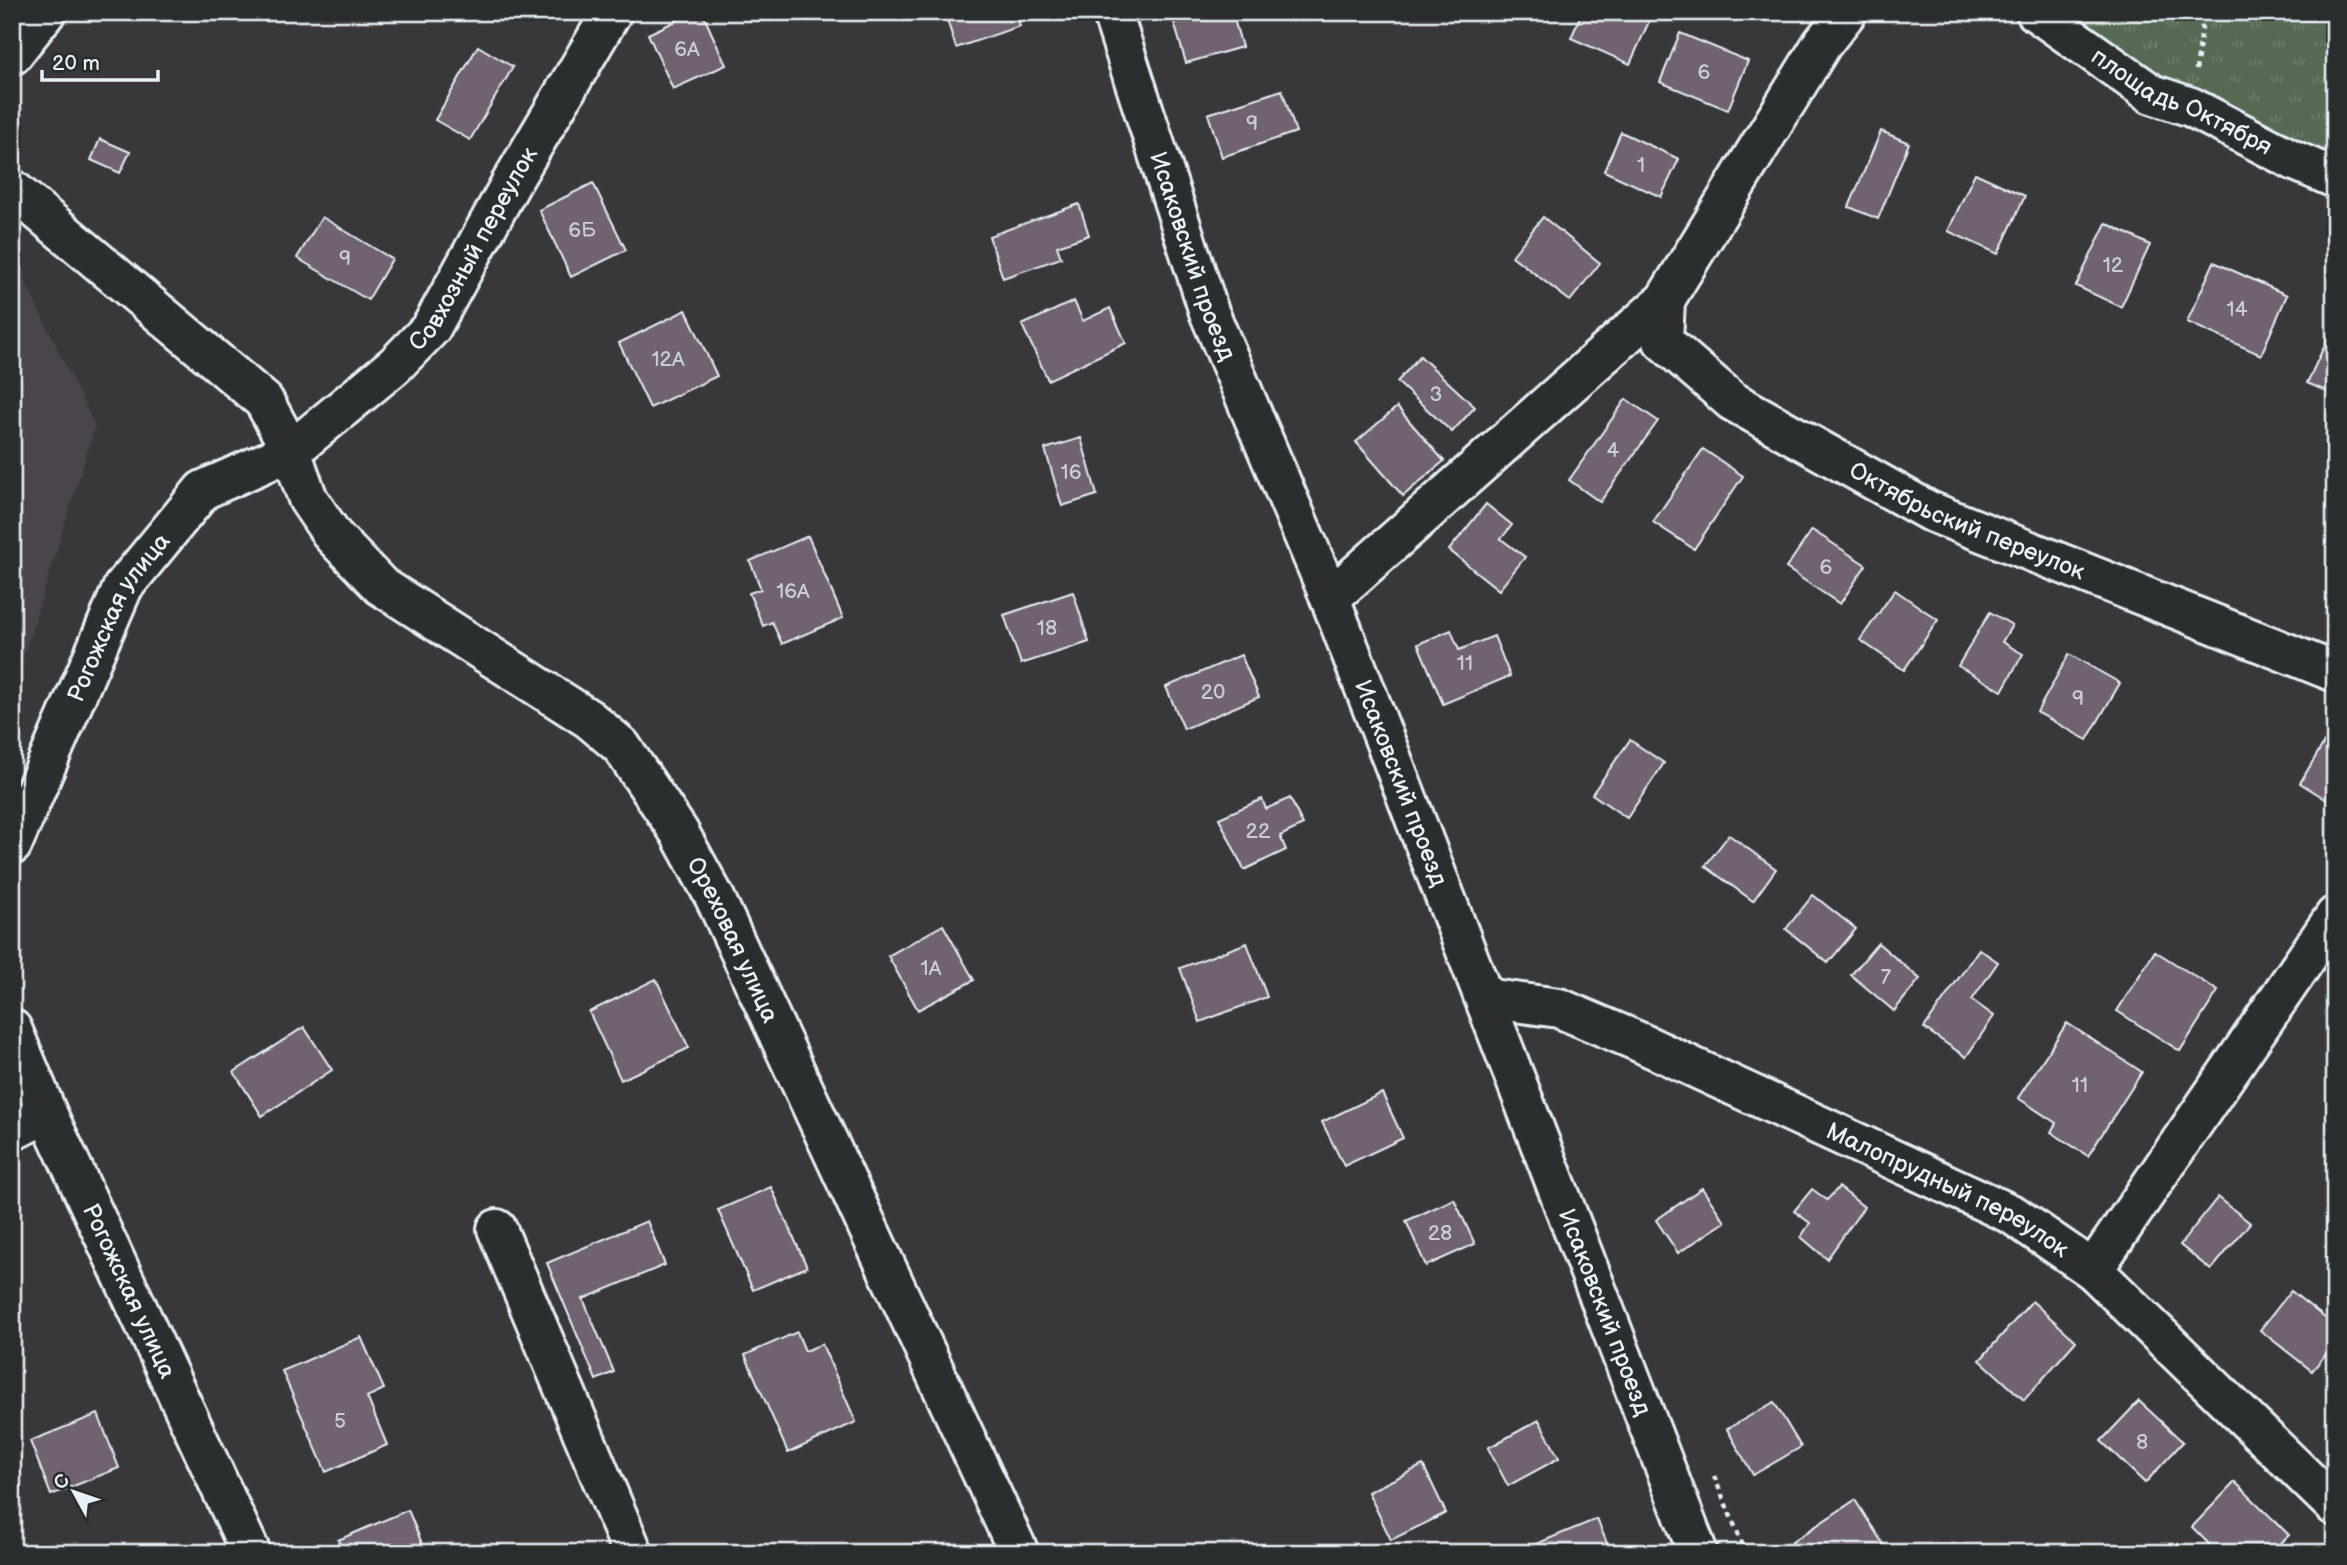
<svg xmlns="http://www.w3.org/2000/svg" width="2347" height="1565" font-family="'Balsamiq Sans',sans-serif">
	<defs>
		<pattern id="park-tufts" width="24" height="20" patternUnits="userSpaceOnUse" patternTransform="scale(1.75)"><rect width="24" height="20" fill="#566953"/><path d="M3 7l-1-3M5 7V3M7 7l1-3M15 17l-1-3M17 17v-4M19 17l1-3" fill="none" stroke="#6e7f6c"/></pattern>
	</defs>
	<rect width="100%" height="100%" fill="#38383b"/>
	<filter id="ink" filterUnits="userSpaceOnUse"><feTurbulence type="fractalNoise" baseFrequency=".0143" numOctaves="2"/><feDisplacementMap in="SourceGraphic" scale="14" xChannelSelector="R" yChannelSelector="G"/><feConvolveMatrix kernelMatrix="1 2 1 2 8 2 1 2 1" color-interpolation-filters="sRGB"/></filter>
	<g filter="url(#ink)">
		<path fill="#49454b" d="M12,263L18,267L95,426L12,694Z"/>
		<path fill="url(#park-tufts)" stroke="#9fada6" stroke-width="2" d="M2060,12H2335V165L2204,106Z"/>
		<g fill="#70626f" stroke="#e8f1f8" stroke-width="2">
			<path d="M695,12H702L726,65L673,89L648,34Z"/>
			<path d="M1015,12L1020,26L956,48L945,13Z"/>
			<path d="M1171,12H1232L1242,47L1186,63Z"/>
			<path d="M1582,12H1640L1651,17L1630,64L1571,38Z"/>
			<path d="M1680,33L1748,61L1728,110L1660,82Z"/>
			<path d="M478,46L513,67L470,140L435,120Z"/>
			<path d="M1282,90L1296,132L1222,157L1208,114Z"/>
			<path d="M1881,131L1909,143L1878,219L1849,207Z"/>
			<path d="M1621,132L1679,159L1661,197L1604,171Z"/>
			<path d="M100,139L130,152L120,173L91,160Z"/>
			<path d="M1975,173L2025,196L1998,254L1948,231Z"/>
			<path d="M593,183L626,250L571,277L539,210Z"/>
			<path d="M1079,204L1089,235L1057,246L1061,258L1003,278L989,236Z"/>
			<path d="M322,217L392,259L368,300L297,258Z"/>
			<path d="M1543,217L1600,263L1570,301L1512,256Z"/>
			<path d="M2106,223L2150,245L2121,307L2076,286Z"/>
			<path d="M2214,262L2287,295L2261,355L2187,322Z"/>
			<path d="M1074,301L1083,321L1110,308L1126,343L1048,380L1022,325Z"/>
			<path d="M686,310L717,376L650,408L619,343Z"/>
			<path d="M2335,323V395L2307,383Z"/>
			<path d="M1420,356L1475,407L1452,432L1397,382Z"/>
			<path d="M1626,399L1658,421L1600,502L1569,480Z"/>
			<path d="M1397,407L1444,461L1403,496L1356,442Z"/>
			<path d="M1081,438L1097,495L1062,506L1045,449Z"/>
			<path d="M1703,449L1743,476L1694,549L1653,522Z"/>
			<path d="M1486,504L1512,525L1501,539L1525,557L1499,590L1449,550Z"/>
			<path d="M1812,530L1866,565L1840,604L1786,568Z"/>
			<path d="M808,536L843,618L782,644L772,622L763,626L749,593L761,589L750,561Z"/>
			<path d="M1895,590L1938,620L1904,670L1860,640Z"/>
			<path d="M1073,592L1089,642L1021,664L1004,615Z"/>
			<path d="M1990,612L2012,625L2002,642L2023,654L2002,691L1958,666Z"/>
			<path d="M1451,630L1459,650L1494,636L1510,676L1443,704L1418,644Z"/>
			<path d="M2069,654L2120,683L2087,740L2037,712Z"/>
			<path d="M1241,655L1259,697L1184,729L1166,687Z"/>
			<path d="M2332,729L2335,730V805L2300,783Z"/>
			<path d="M1630,740L1664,763L1627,818L1592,794Z"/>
			<path d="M1290,798L1303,825L1280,836L1286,850L1244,870L1219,818L1262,799L1266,809Z"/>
			<path d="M1729,835L1776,869L1753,901L1705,866Z"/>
			<path d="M1813,895L1856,929L1828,963L1786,929Z"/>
			<path d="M943,925L974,980L918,1010L888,956Z"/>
			<path d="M1247,943L1267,997L1200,1022L1180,968Z"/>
			<path d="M1878,943L1920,979L1894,1011L1851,975Z"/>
			<path d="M1979,949L1998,962L1972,1000L1994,1016L1966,1057L1924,1028Z"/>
			<path d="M2155,951L2218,991L2180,1051L2117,1011Z"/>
			<path d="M656,979L689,1048L621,1080L589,1012Z"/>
			<path d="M2067,1023L2142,1072L2088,1156L2051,1132L2056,1123L2018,1098Z"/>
			<path d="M304,1027L332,1070L262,1116L234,1072Z"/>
			<path d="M1382,1093L1403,1138L1344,1166L1322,1122Z"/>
			<path d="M771,1187L807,1267L753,1290L718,1210Z"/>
			<path d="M1839,1187L1864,1207L1827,1259L1801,1237L1810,1223L1794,1211L1812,1189L1827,1200Z"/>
			<path d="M1702,1188L1725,1222L1678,1253L1656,1220Z"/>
			<path d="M2218,1197L2250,1223L2211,1270L2180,1245Z"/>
			<path d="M1454,1199L1475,1244L1426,1266L1406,1221Z"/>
			<path d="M647,1221L665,1265L583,1299L614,1372L596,1380L547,1263Z"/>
			<path d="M2291,1291L2335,1326V1343L2312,1371L2260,1330Z"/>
			<path d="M2032,1301L2076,1341L2024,1400L1980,1360Z"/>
			<path d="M797,1332L805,1351L822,1344L856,1422L788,1453L745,1355Z"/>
			<path d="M361,1337L384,1389L367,1397L387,1445L326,1472L282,1371Z"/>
			<path d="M2139,1401L2183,1442L2145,1483L2101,1441Z"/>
			<path d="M1774,1402L1801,1447L1753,1475L1727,1429Z"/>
			<path d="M98,1414L119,1468L51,1495L30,1441Z"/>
			<path d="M1539,1420L1559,1458L1508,1486L1488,1448Z"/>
			<path d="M1423,1465L1446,1513L1391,1540L1368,1492Z"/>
			<path d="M2235,1482L2289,1535L2271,1553H2255L2251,1549L2248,1553H2218L2192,1527Z"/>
			<path d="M1855,1500L1887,1550L1882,1553H1800L1792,1542Z"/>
			<path d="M408,1510L426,1553H344L338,1540Z"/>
			<path d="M1597,1519L1611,1553H1528L1526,1548Z"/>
		</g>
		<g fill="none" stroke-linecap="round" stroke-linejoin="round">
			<defs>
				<g id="minor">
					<path id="s1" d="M1112,12L1209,312L1328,593L1698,1553"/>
					<path id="s2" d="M2036,12L2152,94L2191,107L2293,160L2335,178"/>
					<path d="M12,55L46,12"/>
					<path id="s3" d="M12,189L264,401L291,451L308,499L333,536L381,586L589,719L621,746L679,832L715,898L1019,1553"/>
					<path id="s4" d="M1665,300L1663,341L1732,401L1929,511L2335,672"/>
					<path d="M1330,598L1665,300L1822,44L1847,12"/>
					<path id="s5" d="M12,845L123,587L203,490L291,451L395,365L431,328L511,183L612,12"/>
					<path id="s6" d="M1485,998L1559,1008L1637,1041L2013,1215L2093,1270L2335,1506"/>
					<path id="s7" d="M12,1029L47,1113L251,1553"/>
					<path d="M12,1131L47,1113"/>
					<path d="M497,1229L633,1553"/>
					<path d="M2093,1270L2335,916"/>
				</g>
			</defs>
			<use href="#minor" stroke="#e8f1f8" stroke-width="44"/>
			<g stroke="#e8f1f8" stroke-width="4.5" stroke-dasharray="5 5" stroke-linecap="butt">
				<path d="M2196,70L2202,29L2197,12"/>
				<path d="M1714,1476L1746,1553"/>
			</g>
			<use href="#minor" stroke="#2a2d2e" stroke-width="38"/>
		</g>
	</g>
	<g text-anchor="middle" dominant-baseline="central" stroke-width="5" stroke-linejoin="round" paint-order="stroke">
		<g font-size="21" fill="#cacdd6">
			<text x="687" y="49">6А</text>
			<text x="1704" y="72">6</text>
			<text x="1252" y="123">9</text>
			<text x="1641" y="165">1</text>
			<text x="582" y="230">6Б</text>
			<text x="345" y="258">9</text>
			<text x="2113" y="265">12</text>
			<text x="2237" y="309">14</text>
			<text x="668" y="359">12А</text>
			<text x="1436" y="394">3</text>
			<text x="1613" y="450">4</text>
			<text x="1071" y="472">16</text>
			<text x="1826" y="567">6</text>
			<text x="793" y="591">16А</text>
			<text x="1047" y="628">18</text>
			<text x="1465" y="663">11</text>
			<text x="1213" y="692">20</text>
			<text x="2078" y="698">9</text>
			<text x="1258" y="831">22</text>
			<text x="931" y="968">1А</text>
			<text x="1886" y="977">7</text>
			<text x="2080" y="1085">11</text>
			<text x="1440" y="1233">28</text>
			<text x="340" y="1421">5</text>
			<text x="2142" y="1442">8</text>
		</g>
		<g font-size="24" fill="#e8f1f8" stroke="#2a2d2e">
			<text stroke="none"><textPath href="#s2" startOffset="172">площадь Октября</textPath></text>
			<text stroke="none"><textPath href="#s5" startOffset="779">Совхозный переулок</textPath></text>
			<text stroke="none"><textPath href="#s1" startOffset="257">Исаковский проезд</textPath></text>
			<text stroke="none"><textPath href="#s4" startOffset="397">Октябрьский переулок</textPath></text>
			<text stroke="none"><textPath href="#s5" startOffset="252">Рогожская улица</textPath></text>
			<text stroke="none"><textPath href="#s1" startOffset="824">Исаковский проезд</textPath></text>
			<text stroke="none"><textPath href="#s3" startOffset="1064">Ореховая улица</textPath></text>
			<text stroke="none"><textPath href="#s6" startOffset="504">Малопрудный переулок</textPath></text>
			<text stroke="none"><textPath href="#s7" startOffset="287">Рогожская улица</textPath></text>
			<text stroke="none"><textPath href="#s1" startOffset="1391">Исаковский проезд</textPath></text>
		</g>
	</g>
	<rect width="2347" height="1565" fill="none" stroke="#2a2d2e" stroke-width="42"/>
	<rect x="21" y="21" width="2305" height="1523" fill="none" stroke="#e8f1f8" stroke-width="2.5" filter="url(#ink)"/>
	<g transform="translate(74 1492) rotate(310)" stroke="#2a2d2e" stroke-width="5" paint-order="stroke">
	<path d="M0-5L12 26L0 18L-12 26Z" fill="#e8f1f8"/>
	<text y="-10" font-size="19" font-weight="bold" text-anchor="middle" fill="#e8f1f8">С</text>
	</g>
	<path d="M42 70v10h116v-10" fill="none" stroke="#e8f1f8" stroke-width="3.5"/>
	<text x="52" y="70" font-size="21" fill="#e8f1f8" stroke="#2a2d2e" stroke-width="5" paint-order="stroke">20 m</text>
</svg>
